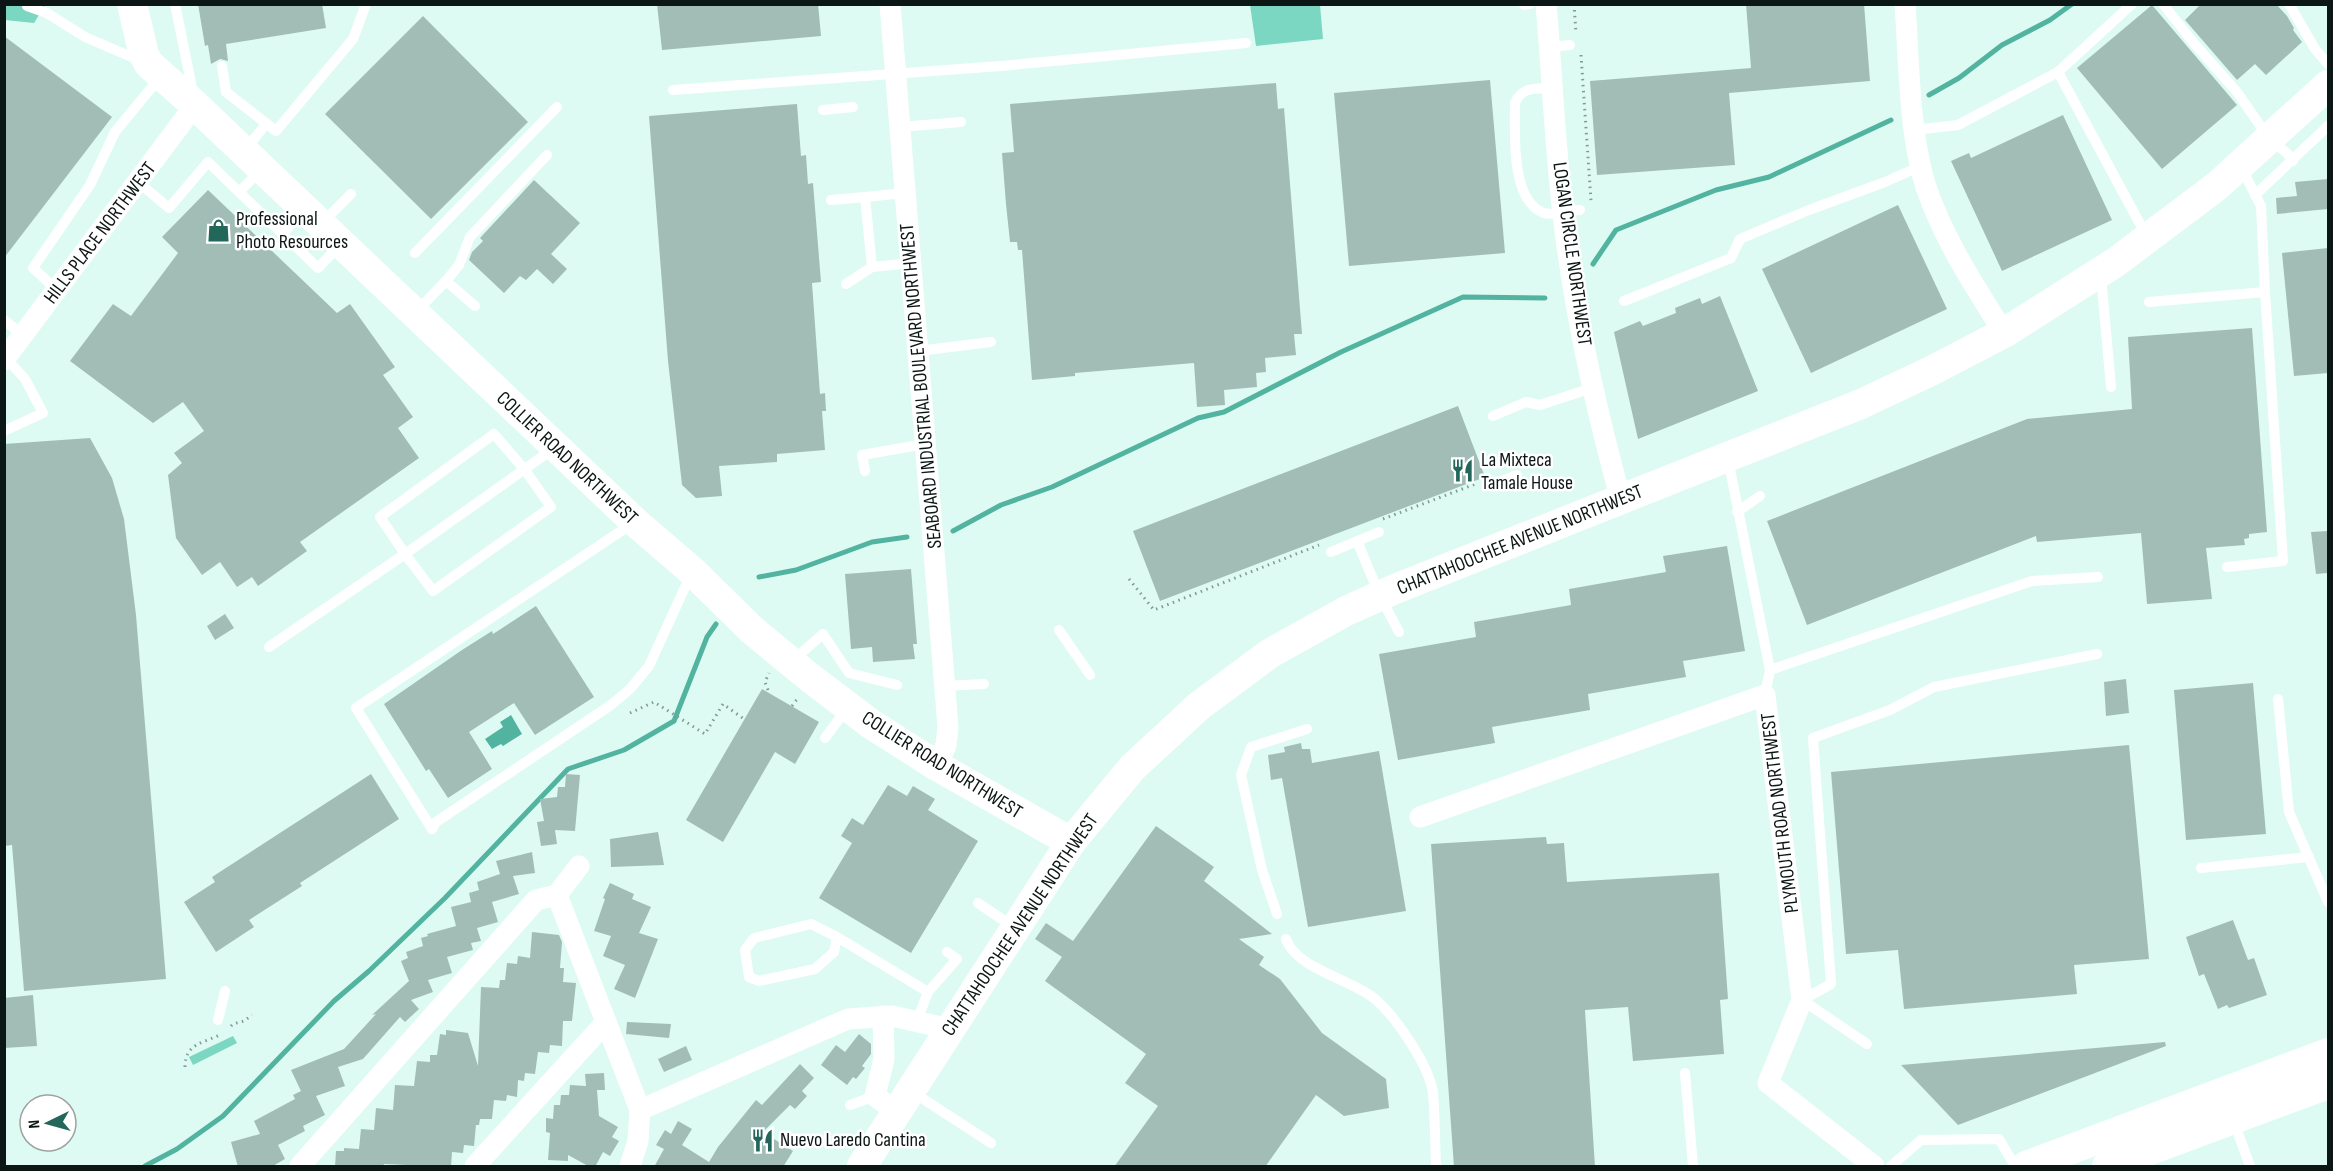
<svg xmlns="http://www.w3.org/2000/svg" width="2333" height="1171" font-family="'Sofia Sans Condensed',sans-serif">
	<rect width="100%" height="100%" fill="#defbf3"/>
	<g fill="#7bd6c2">
		<path d="M4,5H45L34,23L5,20Z"/>
		<path d="M1250,5H1320L1323,39L1256,46Z"/>
		<path d="M233,1036L237,1043L193,1065L189,1057Z"/>
	</g>
	<path fill="#52b4a0" d="M511,715L522,734L503,746L501,744L492,749L485,739L503,727L500,722Z"/>
	<g fill="none" stroke-linecap="round" stroke-linejoin="round">
		<g stroke="#52b4a0" stroke-width="5">
			<path d="M1929,95L1959,78L2002,45L2050,20L2072,4"/>
			<path d="M1593,264L1616,230L1716,190L1769,177L1891,120"/>
			<path d="M953,531L1001,505L1052,487L1198,418L1224,412L1341,352L1463,297L1545,298"/>
			<path d="M759,577L796,570L872,542L907,537"/>
			<path d="M145,1166L177,1149L223,1116L334,1001L369,971L445,898L568,769L624,750L674,721L707,637L716,624"/>
		</g>
	</g>
	<g fill="#a2bdb6">
		<path d="M198,4H322L326,28L226,44L228,61L220,59L211,64L208,45L205,46Z"/>
		<path d="M657,4H818L821,36L662,50Z"/>
		<path d="M1746,4H1864L1870,81L1729,93L1735,165L1597,175L1590,81L1751,68Z"/>
		<path d="M2201,4H2276L2287,16L2294,28L2293,30L2302,42L2266,75L2255,64L2237,80L2185,20Z"/>
		<path d="M2152,5L2237,105L2162,169L2077,68Z"/>
		<path d="M423,16L528,122L431,219L325,114Z"/>
		<path d="M4,36L112,117L4,258Z"/>
		<path d="M1490,80L1505,253L1349,266L1334,93Z"/>
		<path d="M1276,83L1278,109L1284,108L1302,334H1294L1296,355L1265,358L1266,372L1256,373L1257,387L1224,390L1225,405L1197,407L1194,363L1075,373V376L1032,380L1022,250H1018L1017,242H1010L1006,204L1002,153L1014,152L1010,104Z"/>
		<path d="M797,104L801,156L806,155L808,184L813,183L821,282L812,283L820,394L825,393L826,411H822L825,450L777,454V462L719,466L722,496L696,498L682,485L668,361L649,116Z"/>
		<path d="M2063,115L2112,220L2002,271L1951,161L1969,153L1971,158Z"/>
		<path d="M2328,179V209L2277,214L2276,198L2297,196L2295,182Z"/>
		<path d="M534,180L580,223L551,254L567,269L553,284L537,269L526,280L520,276L504,293L469,260L472,252L483,241L480,238Z"/>
		<path d="M208,190L337,313L350,304L395,367L383,375L413,417L398,428L419,458L300,542L307,551L258,586L252,577L237,587L220,562L202,575L176,538L168,475L182,463L174,453L204,431L183,402L153,423L70,361L113,304L131,316L178,253L162,237Z"/>
		<path d="M1898,205L1947,309L1811,373L1762,269Z"/>
		<path d="M2328,248V373L2294,376L2282,253Z"/>
		<path d="M1720,296L1758,391L1638,439L1614,332L1640,321L1643,326L1676,313L1675,308L1700,298L1702,304Z"/>
		<path d="M2252,328L2267,532L2249,534V538L2244,539L2245,545L2206,548L2212,599L2147,604L2141,533L2037,542L2036,536L1807,625L1767,521L2027,419L2132,409L2128,337Z"/>
		<path d="M1458,406L1485,477L1160,601L1133,531Z"/>
		<path d="M90,438L112,478L124,519L136,615L166,979L24,991L12,845L4,846V444Z"/>
		<path d="M2328,531V573L2316,574L2311,532Z"/>
		<path d="M1727,546L1745,651L1683,661L1686,677L1588,694L1590,710L1492,727L1495,743L1398,760L1379,654L1476,637L1474,622L1571,605L1569,589L1666,572L1663,556Z"/>
		<path d="M911,569L917,644H913L915,659L873,662L872,647L851,649L845,574Z"/>
		<path d="M536,606L594,697L535,735L514,703L469,732L492,769L448,798L429,769L426,771L384,704L462,650L492,631L493,634Z"/>
		<path d="M225,614L234,628L215,640L207,626Z"/>
		<path d="M2126,679L2129,713L2106,716L2104,682Z"/>
		<path d="M2253,683L2266,834L2186,840L2174,690Z"/>
		<path d="M762,689L819,722L795,764L775,752L723,842L686,820Z"/>
		<path d="M1301,743L1302,749H1310L1312,763L1379,751L1406,911L1308,927L1282,778L1271,780L1268,755L1285,752L1284,747Z"/>
		<path d="M2129,745L2149,959L2074,965L2077,994L1904,1009L1898,950L1846,954L1831,772Z"/>
		<path d="M371,774L399,819L300,883L302,886L249,920L254,927L216,952L184,902L215,882L212,877Z"/>
		<path d="M566,774L580,775L575,831L555,830L557,844L541,846L537,822L544,821L540,799L557,797L558,787H565Z"/>
		<path d="M888,785L907,796L913,786L935,799L928,810L978,841L911,953L819,898L852,843L841,836L852,818L863,825Z"/>
		<path d="M1156,826L1214,867L1204,881L1272,934L1239,939L1264,957L1259,965L1280,979L1322,1033L1386,1079L1389,1108L1344,1116L1316,1095L1265,1167H1114L1158,1106L1125,1083L1146,1054L1045,981L1062,957L1035,939L1046,923L1073,941Z"/>
		<path d="M658,832L664,865L611,867L610,839Z"/>
		<path d="M1546,837L1547,844L1564,843L1567,882L1719,873L1728,999L1720,1000L1724,1054L1633,1061L1628,1007L1585,1010L1595,1167H1454L1431,844Z"/>
		<path d="M532,852L535,873L513,876L519,894L492,902L498,922L477,928L481,941L471,943L473,950L447,957L452,973L428,980L433,992L411,1000L419,1009L405,1022L400,1017L363,1059L338,1067L345,1086L316,1096L325,1115L303,1126L305,1131L278,1145L285,1159L271,1167H238L231,1142L260,1134L254,1121L295,1099L293,1095L301,1091L291,1070L344,1049L376,1014L372,1015L409,981L401,961L408,958L406,952L423,946L421,938L428,936L427,934L456,926L451,907L471,902L469,893L479,890L477,882L500,874L496,861Z"/>
		<path d="M610,883L634,894L632,899L651,907L639,933L658,939L635,998L614,989L625,965L603,956L611,936L594,931L605,899L603,898Z"/>
		<path d="M2233,920L2248,960L2254,958L2267,995L2229,1008L2227,1005L2218,1009L2204,974L2199,976L2186,937Z"/>
		<path d="M532,932L559,935L562,942L560,968H564L563,982L576,983L572,1021H563L562,1046L550,1045L549,1053L538,1052L535,1074L525,1073L524,1081L518,1080L517,1097L507,1095L506,1101L494,1100L492,1119H480L479,1125H476L474,1146L464,1145L463,1153L452,1152L451,1167L384,1164L383,1167H335L336,1151H344V1148L359,1149L361,1129L374,1130L376,1108L393,1110L395,1085L414,1086L417,1061L430,1062V1055H437L440,1034L446,1035V1030L468,1033L478,1066L481,987L499,988L500,980H505L507,963L517,964L518,956L530,958Z"/>
		<path d="M33,995L37,1046L4,1048V998Z"/>
		<path d="M627,1022L671,1024L669,1038L626,1034Z"/>
		<path d="M859,1034L871,1044V1054L862,1066L865,1068L856,1079L853,1077L847,1085L821,1065L836,1045L845,1052Z"/>
		<path d="M2165,1042L2166,1046L1958,1125L1901,1065Z"/>
		<path d="M686,1046L692,1060L664,1072L658,1059Z"/>
		<path d="M800,1064L814,1078L802,1091L807,1096L795,1109L790,1105L763,1132L793,1151L783,1167H654L664,1149L656,1145L665,1130L671,1134L678,1121L692,1129L682,1145L709,1162L718,1147L756,1100L762,1105Z"/>
		<path d="M604,1073L605,1090H597L599,1116L618,1127L612,1137L619,1141L610,1156L603,1152L595,1167H590L568,1155V1161L548,1160L550,1133L546,1132V1118L553,1119L554,1105H560L561,1095H569L570,1085L586,1086L585,1074Z"/>
	</g>
	<g fill="none" stroke-linecap="round" stroke-linejoin="round">
		<g stroke="#849994" stroke-width="3" stroke-dasharray="1.5 4.5" stroke-linecap="butt">
			<path d="M1574,4L1576,33"/>
			<path d="M1581,55L1591,201"/>
			<path d="M1383,519L1478,483"/>
			<path d="M1129,579L1154,610L1319,545"/>
			<path d="M768,690L765,682L769,673"/>
			<path d="M792,706L798,698"/>
			<path d="M630,713L654,702L705,734L723,704L744,719"/>
			<path d="M231,1026L233,1024L244,1021L252,1015"/>
			<path d="M185,1067C185,1043 204,1043 222,1034"/>
		</g>
		<g stroke="#fff" stroke-width="10">
			<path d="M175,4L193,93"/>
			<path d="M2163,4L2193,42L2237,92L2270,140L2287,153L2293,161"/>
			<path d="M2289,4L2315,49L2328,64"/>
			<path d="M1524,5L1530,4"/>
			<path d="M27,6L47,13L85,37L141,61"/>
			<path d="M1550,47L1570,45"/>
			<path d="M222,66L226,92L276,131L353,39L366,4"/>
			<path d="M2058,72L2132,4"/>
			<path d="M1553,88C1536,89 1522,86 1515,103C1515,132 1510,201 1544,213C1549,215 1557,213 1563,213"/>
			<path d="M673,90L1001,66L1246,43"/>
			<path d="M823,110L853,107"/>
			<path d="M900,127L961,122"/>
			<path d="M1915,130L1958,125L2058,72L2146,235"/>
			<path d="M246,149L266,124"/>
			<path d="M138,182L169,208L208,162L318,268L341,244"/>
			<path d="M239,192L260,171"/>
			<path d="M2255,195L2328,126"/>
			<path d="M865,197L905,193"/>
			<path d="M831,200L865,197L872,267"/>
			<path d="M1562,211L1580,210"/>
			<path d="M323,222L351,194"/>
			<path d="M282,234L305,210"/>
			<path d="M415,253L557,107"/>
			<path d="M2101,276L2111,387"/>
			<path d="M446,281L459,265L470,237L547,155"/>
			<path d="M846,284L872,267L911,263"/>
			<path d="M57,290L33,268L90,185L115,132L161,76"/>
			<path d="M1624,301L1731,258L1740,239L1809,210L1885,182L1921,166"/>
			<path d="M2149,302L2265,292L2261,206L2241,167"/>
			<path d="M415,313L446,281L475,306"/>
			<path d="M4,320L23,335"/>
			<path d="M918,351L991,342"/>
			<path d="M1493,416L1526,402L1540,405L1592,388"/>
			<path d="M4,431L43,413L25,379L6,358"/>
			<path d="M1728,459L1770,670L2032,581L2098,577"/>
			<path d="M865,471L862,455L925,444"/>
			<path d="M1490,486L1517,475"/>
			<path d="M1737,512L1760,496"/>
			<path d="M1357,541L1380,596L1399,632"/>
			<path d="M1331,552L1379,532"/>
			<path d="M2227,567L2283,561L2265,292"/>
			<path d="M1059,630L1090,675"/>
			<path d="M269,647L405,554L433,591L551,507L525,470L494,434L380,517L405,554L553,449"/>
			<path d="M791,662L823,634L849,673L897,685"/>
			<path d="M944,686L984,684"/>
			<path d="M1765,695L1770,670"/>
			<path d="M2278,699L2289,812L2328,902"/>
			<path d="M825,738L848,707"/>
			<path d="M432,829L356,708L633,523"/>
			<path d="M432,829L436,822L611,705L630,689L649,666L691,574"/>
			<path d="M2201,868L2309,857"/>
			<path d="M978,903L1015,928"/>
			<path d="M1277,914L1262,870L1241,775L1251,747L1307,729"/>
			<path d="M837,937L834,952L815,969L759,981L749,977L745,950L754,938L811,924L837,937L928,992L917,1021"/>
			<path d="M1286,939C1295,968 1353,980 1375,999C1396,1017 1429,1065 1433,1093C1435,1117 1435,1142 1436,1166"/>
			<path d="M928,992L957,959L947,952"/>
			<path d="M218,1020L225,991"/>
			<path d="M1867,1044L1802,1000L1831,984L1813,738L1890,710L1934,687L2097,654"/>
			<path d="M1685,1073L1693,1166"/>
			<path d="M911,1091L991,1143"/>
			<path d="M850,1105L875,1096"/>
			<path d="M2234,1122L2250,1166"/>
			<path d="M1891,1166L1921,1140L1999,1139L2015,1166"/>
		</g>
		<g stroke="#fff" stroke-width="21">
			<path d="M890,4L948,727L946,745L937,766"/>
			<path d="M1546,4C1552,74 1555,145 1563,214C1574,311 1595,406 1621,500"/>
			<path d="M1905,4C1909,61 1909,134 1926,187C1944,240 1974,285 2004,333"/>
			<path d="M4,360L195,105"/>
			<path d="M1420,817L1765,695L1802,1000L1768,1083L1874,1166"/>
			<path d="M579,866L557,895L640,1110L638,1141L630,1166"/>
			<path d="M883,1016L884,1059L875,1096L897,1112"/>
			<path d="M640,1110L848,1019L892,1016L950,1029"/>
			<path d="M300,1166L536,900L557,895"/>
			<path d="M475,1166L606,1022"/>
		</g>
		<g stroke="#fff" stroke-width="30">
			<path d="M132,4L144,55L149,64L195,105L635,522L692,571L752,630L809,677L871,724L937,766L1071,842"/>
			<path d="M862,1166L1071,842L1132,768L1199,706L1269,654L1346,611L1395,589L1861,404L1931,371L2004,333L2116,262L2217,186L2328,85"/>
			<path d="M2026,1166L2328,1053"/>
			<path d="M2107,1166L2328,1084"/>
		</g>
	</g>
	<defs>
		<symbol id="shop-bare" viewBox="-9 -9 18 18"><path d="M-5-2.5h2.3a2.7 3.5 0 0 1 5.4 0H5L5.5 6h-11ZM-1.5-2.5h3a1.5 2.3 0 0 0-3 0Z" fill="#22675a" stroke="#fff" stroke-width="2.5" paint-order="stroke"/></symbol>
		<symbol id="restaurant-bare" viewBox="-9 -9 18 18"><path d="M-5-6h1v4h1v-4h1v4h1v-4h1v5L-1.5 .5V6h-2V.5L-5-1ZM5-6V6H3V1.5H1.5Q1.5-4 5-6Z" fill="#22675a" stroke="#fff" stroke-width="2.5" paint-order="stroke"/></symbol>
	</defs>
	<g fill-rule="evenodd">
		<use href="#shop-bare" x="202" y="214" width="33" height="33"/>
		<use href="#restaurant-bare" x="1446" y="454" width="33" height="33"/>
		<use href="#restaurant-bare" x="746" y="1124" width="33" height="33"/>
	</g>
	<g text-anchor="middle" dominant-baseline="central" stroke-width="5" stroke-linejoin="round" paint-order="stroke">
		<g font-size="20" fill="#0c1614" stroke="#fff" text-anchor="start">
			<text x="236" y="219">Professional<tspan x="236" dy="23">Photo Resources</tspan></text>
			<text x="1481" y="460">La Mixteca<tspan x="1481" dy="23">Tamale House</tspan></text>
			<text x="780" y="1140">Nuevo Laredo Cantina</text>
		</g>
		<g font-size="20" fill="#0c1614" stroke="#fff">
			<text transform="translate(100 233) rotate(-53)">HILLS PLACE NORTHWEST</text>
			<text transform="translate(1572 254) rotate(82)">LOGAN CIRCLE NORTHWEST</text>
			<text transform="translate(921 386) rotate(-95)">SEABOARD INDUSTRIAL BOULEVARD NORTHWEST</text>
			<text transform="translate(567 458) rotate(43)">COLLIER ROAD NORTHWEST</text>
			<text transform="translate(1520 540) rotate(-22)">CHATTAHOOCHEE AVENUE NORTHWEST</text>
			<text transform="translate(942 765) rotate(32)">COLLIER ROAD NORTHWEST</text>
			<text transform="translate(1780 813) rotate(-97)">PLYMOUTH ROAD NORTHWEST</text>
			<text transform="translate(1020 925) rotate(-56)">CHATTAHOOCHEE AVENUE NORTHWEST</text>
		</g>
	</g>
	<rect width="2333" height="1171" fill="none" stroke="#0c1614" stroke-width="12"/>
	<g transform="translate(48 1123) rotate(265)"><circle r="28" fill="#ffffff" stroke="#9ea2a1" stroke-width="1.5"/>
	<path d="M0-4.5L10 22L0 15L-10 22Z" fill="#22675a"/>
	<text y="-9" font-size="16" font-weight="bold" text-anchor="middle" fill="#0c1614">N</text>
	</g>
</svg>
